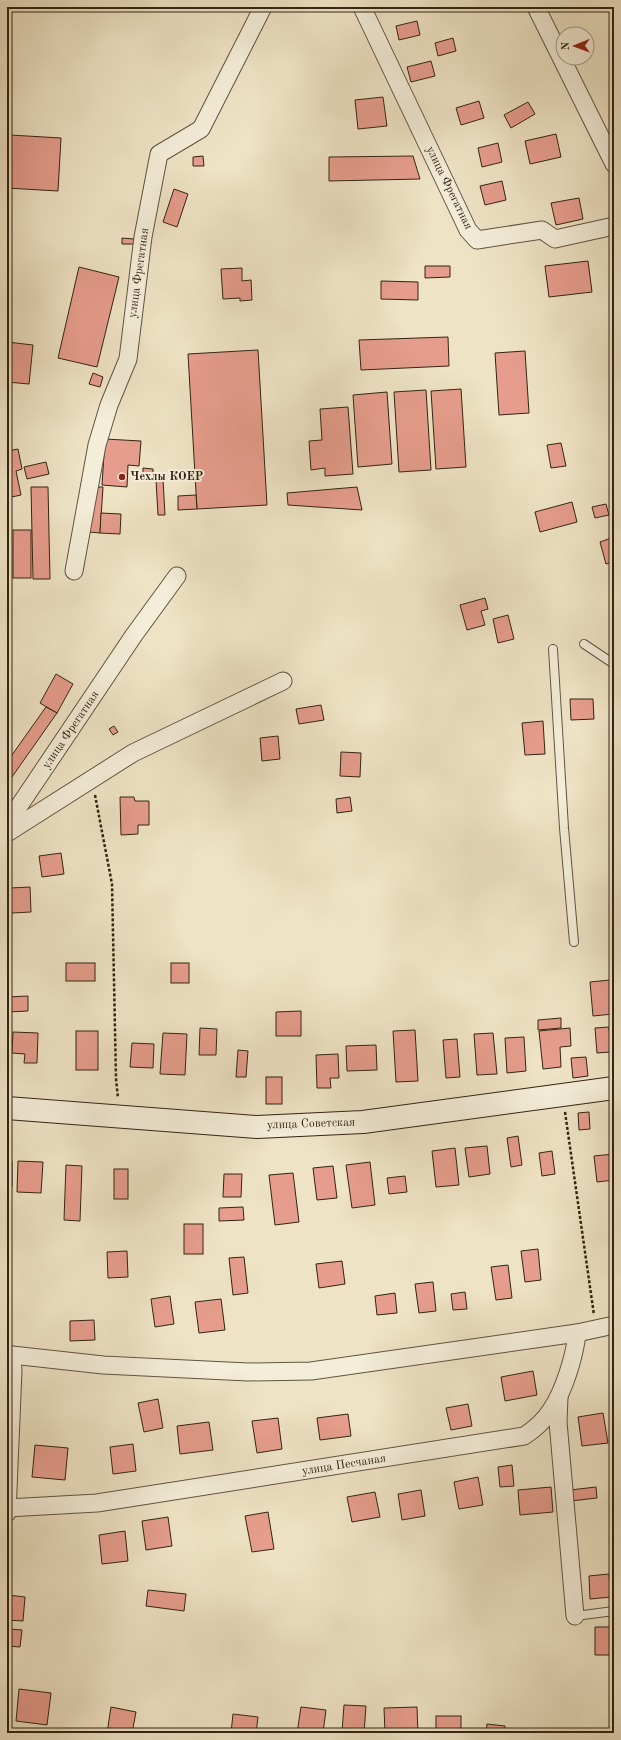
<svg xmlns="http://www.w3.org/2000/svg" width="621" height="1740" font-family="'Old Standard TT',serif">
	<rect width="100%" height="100%" fill="#eee3c5"/>
	<filter id="stains"><feTurbulence type="fractalNoise" baseFrequency=".005" numOctaves="4"/><feColorMatrix values="0 0 0 0 .2 0 0 0 0 .09 0 0 0 0 .02 0 0 0 .5 -.17"/></filter>
	<radialGradient id="worn" r=".72"><stop offset=".6" stop-color="#630" stop-opacity="0"/><stop offset="1" stop-color="#630" stop-opacity=".3"/></radialGradient>
	<g fill="#e69d8d" stroke="#322413">
		<path d="M417,21L420,35L399,40L396,26Z"/>
		<path d="M453,38L456,51L438,56L435,43Z"/>
		<path d="M431,61L435,76L411,82L407,67Z"/>
		<path d="M383,97L387,126L358,129L355,100Z"/>
		<path d="M479,101L484,118L461,125L456,108Z"/>
		<path d="M528,102L535,114L511,128L504,115Z"/>
		<path d="M556,134L561,157L530,164L525,141Z"/>
		<path d="M10,135L61,138L58,191L7,188Z"/>
		<path d="M498,143L502,162L482,167L478,148Z"/>
		<path d="M203,156L204,166H193V157Z"/>
		<path d="M413,156L420,179L329,181V157Z"/>
		<path d="M502,181L506,200L485,205L480,186Z"/>
		<path d="M174,189L188,194L177,227L163,222Z"/>
		<path d="M579,198L583,219L556,225L551,203Z"/>
		<path d="M122,238L134,239V244H122Z"/>
		<path d="M588,261L592,292L549,297L545,266Z"/>
		<path d="M425,266H450V277L425,278Z"/>
		<path d="M79,267L119,277L97,367L58,358Z"/>
		<path d="M242,268V281L251,280L252,300L240,301V298L223,299L221,269Z"/>
		<path d="M381,281L418,282V300L381,299Z"/>
		<path d="M448,337L449,366L361,370L359,340Z"/>
		<path d="M7,342L33,345L29,384L7,382Z"/>
		<path d="M258,350L267,505L197,509L188,354Z"/>
		<path d="M525,351L529,413L499,415L495,353Z"/>
		<path d="M93,373L103,377L100,387L89,384Z"/>
		<path d="M461,389L466,467L436,469L431,391Z"/>
		<path d="M426,390L431,470L399,472L394,392Z"/>
		<path d="M387,392L392,464L358,467L353,395Z"/>
		<path d="M7,399L10,426H7Z"/>
		<path d="M348,407L353,474L325,476V468L311,470L309,441L322,440L320,409Z"/>
		<path d="M105,439L141,441L139,466L128,465L127,487L102,485Z"/>
		<path d="M561,443L566,466L551,468L547,445Z"/>
		<path d="M18,449L22,469L16,471L21,495L7,498V451Z"/>
		<path d="M46,462L49,474L27,479L24,467Z"/>
		<path d="M143,468L153,469V478H143Z"/>
		<path d="M163,479L165,515H158L156,480Z"/>
		<path d="M31,487H48L50,579H33Z"/>
		<path d="M92,487H103L100,533L89,532Z"/>
		<path d="M357,487L362,510L288,505L287,493Z"/>
		<path d="M196,495L197,509L178,510V496Z"/>
		<path d="M572,502L577,522L540,532L535,512Z"/>
		<path d="M606,504L609,515L595,518L592,507Z"/>
		<path d="M101,513L121,514L120,534L100,533Z"/>
		<rect x="13" y="530" width="18" height="48"/>
		<path d="M614,537V562L606,564L600,542Z"/>
		<path d="M485,598L488,609L481,611L485,625L467,630L460,605Z"/>
		<path d="M508,615L514,639L498,643L493,619Z"/>
		<path d="M56,674L73,684L57,713L40,703Z"/>
		<path d="M570,699H593L594,719L571,720Z"/>
		<path d="M321,705L324,720L299,724L296,709Z"/>
		<path d="M46,707L57,713L7,784V762Z"/>
		<path d="M543,721L545,754L525,755L522,723Z"/>
		<path d="M114,726L118,732L113,735L109,729Z"/>
		<path d="M278,736L280,759L262,761L260,738Z"/>
		<path d="M341,752L361,753L360,777L340,776Z"/>
		<path d="M120,797H134L135,801H149V825H138V834L121,835Z"/>
		<path d="M350,797L352,811L337,813L336,799Z"/>
		<path d="M61,853L64,874L42,877L39,856Z"/>
		<path d="M30,887L31,912L11,913L10,888Z"/>
		<rect x="66" y="963" width="29" height="18"/>
		<rect x="171" y="963" width="18" height="20"/>
		<path d="M610,980L613,1014L593,1016L590,982Z"/>
		<path d="M28,996V1011L8,1012L7,997Z"/>
		<path d="M301,1011V1036H276V1012Z"/>
		<path d="M561,1018V1028L538,1030V1020Z"/>
		<path d="M609,1027L611,1052L597,1053L595,1028Z"/>
		<path d="M200,1028L217,1029L216,1055H199Z"/>
		<path d="M570,1028L571,1046L560,1047L561,1067L543,1069L539,1031Z"/>
		<path d="M415,1030L418,1081L396,1082L393,1031Z"/>
		<rect x="76" y="1031" width="22" height="39"/>
		<path d="M13,1032L38,1033L37,1063H24L25,1054L12,1053Z"/>
		<path d="M163,1033L187,1034L185,1075L160,1074Z"/>
		<path d="M493,1033L497,1074L477,1075L474,1034Z"/>
		<path d="M524,1037L526,1071L507,1073L505,1038Z"/>
		<path d="M457,1039L460,1077L446,1078L443,1040Z"/>
		<path d="M132,1043L154,1044L153,1068L130,1067Z"/>
		<path d="M376,1045L377,1070L347,1071L346,1046Z"/>
		<path d="M238,1050L248,1051L246,1077H236Z"/>
		<path d="M338,1054L339,1078H330L331,1088H317L316,1055Z"/>
		<path d="M586,1057L588,1076L573,1078L571,1058Z"/>
		<rect x="266" y="1077" width="16" height="27"/>
		<path d="M589,1112L590,1129L579,1130L578,1113Z"/>
		<path d="M518,1136L522,1165L511,1167L507,1138Z"/>
		<path d="M487,1146L490,1174L469,1177L465,1148Z"/>
		<path d="M455,1148L459,1185L436,1187L432,1151Z"/>
		<path d="M552,1151L555,1174L542,1176L539,1153Z"/>
		<path d="M614,1154V1180L597,1182L594,1156Z"/>
		<path d="M7,1160L12,1161V1187H7Z"/>
		<path d="M18,1161L43,1162L41,1193L17,1192Z"/>
		<path d="M370,1162L375,1205L352,1208L346,1165Z"/>
		<path d="M66,1165L82,1166L80,1221L64,1220Z"/>
		<path d="M333,1166L337,1198L317,1200L313,1168Z"/>
		<rect x="114" y="1169" width="14" height="30"/>
		<path d="M293,1173L299,1222L275,1225L269,1175Z"/>
		<path d="M224,1174H242L241,1197H223Z"/>
		<path d="M405,1176L407,1192L389,1194L387,1178Z"/>
		<path d="M243,1207L244,1220L219,1221V1208Z"/>
		<rect x="184" y="1224" width="19" height="30"/>
		<path d="M538,1249L541,1280L525,1282L521,1251Z"/>
		<path d="M127,1251L128,1277L108,1278L107,1252Z"/>
		<path d="M244,1257L248,1293L233,1295L229,1258Z"/>
		<path d="M342,1261L345,1284L319,1288L316,1264Z"/>
		<path d="M508,1265L512,1298L496,1300L491,1267Z"/>
		<path d="M433,1282L436,1311L419,1313L415,1284Z"/>
		<path d="M465,1292L467,1309L453,1310L451,1294Z"/>
		<path d="M395,1293L397,1313L377,1315L375,1296Z"/>
		<path d="M170,1296L174,1324L155,1327L151,1299Z"/>
		<path d="M221,1299L225,1330L199,1333L195,1302Z"/>
		<path d="M94,1320L95,1340L70,1341V1321Z"/>
		<path d="M533,1371L537,1395L505,1401L501,1377Z"/>
		<path d="M158,1399L163,1428L144,1432L138,1403Z"/>
		<path d="M468,1404L472,1426L451,1430L446,1408Z"/>
		<path d="M603,1413L608,1443L582,1446L578,1417Z"/>
		<path d="M348,1414L351,1436L320,1440L317,1418Z"/>
		<path d="M278,1418L282,1449L257,1453L252,1421Z"/>
		<path d="M209,1422L213,1450L180,1454L177,1426Z"/>
		<path d="M133,1444L136,1471L113,1474L110,1447Z"/>
		<path d="M35,1445L68,1448L65,1480L32,1477Z"/>
		<path d="M512,1465L514,1486L500,1487L498,1467Z"/>
		<path d="M478,1477L483,1505L459,1509L454,1482Z"/>
		<path d="M551,1487L553,1512L520,1515L518,1490Z"/>
		<path d="M596,1487L597,1498L571,1501L570,1490Z"/>
		<path d="M421,1490L425,1516L402,1520L398,1494Z"/>
		<path d="M375,1492L380,1517L352,1522L347,1497Z"/>
		<path d="M268,1512L274,1549L252,1552L245,1516Z"/>
		<path d="M168,1517L172,1546L146,1550L142,1521Z"/>
		<path d="M125,1531L128,1561L102,1564L99,1535Z"/>
		<path d="M609,1574L611,1597L590,1599L589,1576Z"/>
		<path d="M148,1590L186,1594L184,1611L146,1606Z"/>
		<path d="M8,1595L25,1597L23,1621L7,1620Z"/>
		<path d="M610,1621H614V1655H595V1627H610Z"/>
		<path d="M10,1629L22,1630L20,1647L8,1646Z"/>
		<path d="M19,1689L51,1693L47,1725L16,1721Z"/>
		<path d="M344,1705L366,1706L364,1733L342,1732Z"/>
		<path d="M111,1707L136,1712L132,1733H107Z"/>
		<path d="M301,1707L326,1710L323,1733H297Z"/>
		<path d="M417,1707L418,1733H385L384,1708Z"/>
		<path d="M233,1714L258,1717L256,1733H231Z"/>
		<rect x="436" y="1716" width="25" height="17"/>
		<path d="M487,1724L505,1726V1733H486Z"/>
	</g>
	<g fill="none" stroke-linecap="round" stroke-linejoin="round">
		<defs>
			<g id="lane">
				<path d="M584,644L614,664"/>
				<path d="M553,649L564,828L574,942"/>
				<path d="M575,1616L614,1611"/>
			</g>
			<g id="street">
				<path d="M362,7L468,230L477,240L542,230L555,239L614,226"/>
				<path d="M536,7L614,164"/>
				<path d="M74,571L97,445L109,405L128,359L143,237L159,154L201,129L263,7"/>
				<path d="M7,824L134,635L177,576"/>
				<path d="M7,833L133,753L283,681"/>
				<path d="M7,1354L12,1355L13,1371L7,1513"/>
				<path d="M12,1355L103,1365L248,1372L311,1371L577,1333"/>
				<path d="M559,1397L558,1422L575,1616"/>
				<path d="M7,1508L97,1503L524,1436C535,1429 544,1421 551,1410C564,1391 575,1355 577,1333L614,1325"/>
			</g>
			<path id="secondary" d="M7,1108L257,1127L363,1122L614,1088"/>
		</defs>
		<use href="#lane" stroke="#615440" stroke-width="10"/>
		<use href="#street" stroke="#615440" stroke-width="19"/>
		<use href="#secondary" stroke="#322413" stroke-width="24"/>
		<g stroke="#322413" stroke-width="2.5" stroke-dasharray="3 2" stroke-linecap="butt">
			<path d="M95,795L112,884L116,1079L118,1098"/>
			<path d="M565,1112L594,1315"/>
		</g>
		<use href="#lane" stroke="#f4edd9" stroke-width="8"/>
		<use href="#street" stroke="#f4edd9" stroke-width="17"/>
		<use href="#secondary" stroke="#f4edd9" stroke-width="22"/>
	</g>
	<circle fill="#8f2418" stroke="#f4edd9" stroke-width="1.5" cx="122" cy="477" r="4"/>
	<g text-anchor="middle" dominant-baseline="central" stroke-width="4" stroke-linejoin="round" paint-order="stroke">
		<g font-size="12" fill="#322413" stroke="#f4edd9">
			<text transform="translate(449 188) rotate(64)">улица Фрегатная</text>
			<text transform="translate(139 273) rotate(-82)">улица Фрегатная</text>
			<text transform="translate(71 730) rotate(-56)">улица Фрегатная</text>
			<text transform="translate(311 1124) rotate(-2)">улица Советская</text>
			<text transform="translate(344 1465) rotate(-9)">улица Песчаная</text>
		</g>
		<g font-size="12" font-weight="bold" fill="#322413" stroke="#f4edd9" text-anchor="start">
			<text x="130" y="477">Чехлы КОЕР</text>
		</g>
	</g>
	<rect width="621" height="1740" fill="none" stroke="#eee3c5" stroke-width="24"/>
	<rect x="8" y="8" width="605" height="1724" fill="none" stroke="#322413" stroke-width="2"/>
	<rect x="12" y="12" width="597" height="1716" fill="none" stroke="#322413"/>
	<g transform="translate(575 46) rotate(269)"><circle r="19" fill="#f4edd9" stroke="#a69d8a"/>
	<path d="M0-3L7 15L0 10L-7 15Z" fill="#8f2418"/>
	<text y="-6" font-size="11" font-weight="bold" text-anchor="middle" fill="#322413">N</text>
	</g>
	<rect width="100%" height="100%" filter="url(#stains)"/>
	<rect width="100%" height="100%" fill="url(#worn)"/>
</svg>
